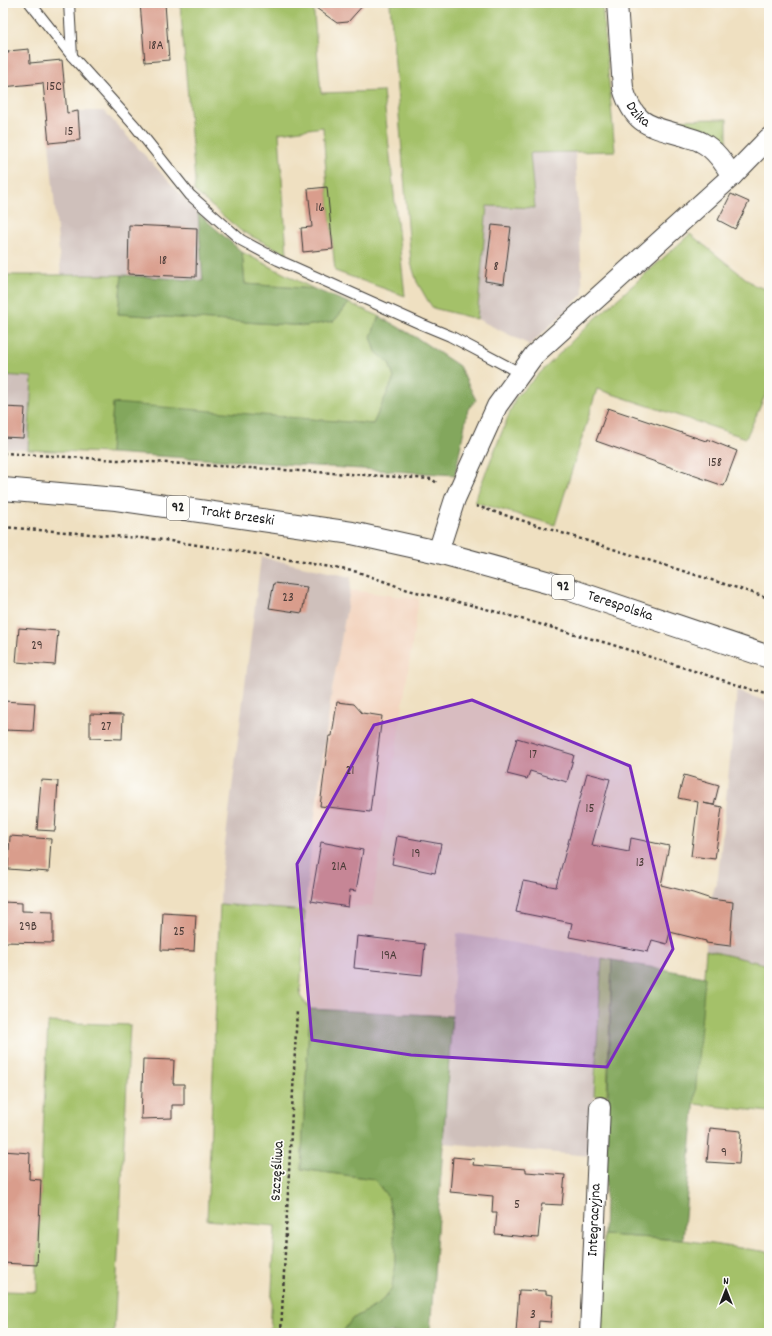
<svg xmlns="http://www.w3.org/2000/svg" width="772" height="1336" font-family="Dekko,sans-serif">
	<rect width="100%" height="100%" fill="#fdfcf7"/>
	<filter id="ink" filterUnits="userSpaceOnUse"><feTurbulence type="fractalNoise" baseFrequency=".025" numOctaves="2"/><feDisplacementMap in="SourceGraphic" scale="8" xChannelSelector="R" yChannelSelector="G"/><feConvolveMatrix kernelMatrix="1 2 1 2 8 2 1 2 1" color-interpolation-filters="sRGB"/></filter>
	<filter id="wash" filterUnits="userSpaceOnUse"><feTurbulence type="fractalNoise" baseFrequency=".012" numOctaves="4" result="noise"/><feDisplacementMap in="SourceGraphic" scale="16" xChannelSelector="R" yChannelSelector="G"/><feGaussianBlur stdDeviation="0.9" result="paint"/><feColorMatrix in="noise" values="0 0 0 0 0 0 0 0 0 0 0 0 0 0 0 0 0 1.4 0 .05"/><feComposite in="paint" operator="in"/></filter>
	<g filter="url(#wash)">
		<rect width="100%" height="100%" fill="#efe0c1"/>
		<path fill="#f3d4bf" d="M350,590L419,599L372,906L348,907L311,901L306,898L313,829L332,690Z"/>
		<g fill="#cfc0bb">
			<path d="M78,111H104L198,213L203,281L122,275H61L49,142H56L67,113Z"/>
			<path d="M575,152L583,294L530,345L477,319L487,206L535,208L530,153Z"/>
			<path d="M3,375L32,377L28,450L3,448Z"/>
			<path d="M261,557L351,577L350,590L332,690L313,829L305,911L220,904L221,876Z"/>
			<path d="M737,691L769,702V965L706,950V941L711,899L718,877Z"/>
			<path d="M457,933L602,958L591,1156L443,1143Z"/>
		</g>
		<g fill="#a4c169" stroke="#606e42">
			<path d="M180,3H313L321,93L383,91L405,296L335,271L327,187L323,127L279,133L287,254L241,231L194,191L195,181Z"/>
			<path d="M390,3H602L615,151L530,153L535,208L487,206L477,319L433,308L428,301L417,282L411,263Z"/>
			<path d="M727,119V141L654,120Z"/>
			<path d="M690,234L754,285L769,290V387L746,438L597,389L555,525L474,502L516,397L585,328Z"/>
			<path d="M242,252L314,289L245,284Z"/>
			<path d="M3,275H122L118,314L306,326L334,321L349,303L379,316L371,337L376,352L389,363L394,378L373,424L113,404L110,453L28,450L32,377L3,375Z"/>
			<path d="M220,904L305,911L300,996L310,1009L301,1169L374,1179L388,1197L394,1227L395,1262L392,1289L379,1304L352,1319L342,1333H270L275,1226L207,1220Z"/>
			<path d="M706,950L769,965V1112L694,1104Z"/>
			<path d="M602,958L612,960L607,1095L594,1096Z"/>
			<path d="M48,1022L130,1025L114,1333H3V1291L37,1292V1265Z"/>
			<path d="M604,1235L683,1240L769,1252V1333H601Z"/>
		</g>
		<g fill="#83a75d" stroke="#50623c">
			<path d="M198,213L242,252L245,284L314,289L349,303L334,321L306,326L118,314L122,275L203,281Z"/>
			<path d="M379,316L417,338L459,366L476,400L468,409L455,475L110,453L113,403L373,424L394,378L389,363L376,352L371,337Z"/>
			<path d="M612,960L705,977L683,1240L604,1235Z"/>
			<path d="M310,1009L452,1016L430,1333H342L352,1319L379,1304L392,1289L395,1262L394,1227L388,1197L374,1179L301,1169Z"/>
		</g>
		<g id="blocks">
			<g fill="#d99d8c">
				<path d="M140,3H165L169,60L145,62Z"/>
				<path d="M309,3H365L348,22L337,23Z"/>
				<path d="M29,49L30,63L62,60L67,113L78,111L80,140L49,143L43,83L3,87V53H9L8,51Z"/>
				<path d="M327,187L333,249L303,252L301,228L312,227L308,189Z"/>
				<path d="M731,194L749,202L735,229L718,220Z"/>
				<path d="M129,225L197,228L196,277L128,274Z"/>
				<path d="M492,225L511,227L504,284L485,281Z"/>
				<path d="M3,407L25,408L23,438L3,437Z"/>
				<path d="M608,408L706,441L707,439L737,451L724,486L596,441Z"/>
				<path d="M274,583L307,587L302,613L269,608Z"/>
				<path d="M19,628L58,631L55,665L16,662Z"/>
				<path d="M3,701L35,703L33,731L3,730Z"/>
				<path d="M337,702L354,704L362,713L382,716L370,812L320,806L329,736H332Z"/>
				<path d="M90,714L123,715L122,739L90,738Z"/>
				<path d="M517,738L574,755L567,782L530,771L527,779L507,774Z"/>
				<path d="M587,773L610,779L592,845L629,852L631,838L669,846L661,885L693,893L711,899L733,902L730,946L706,943V941L670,932L667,944L652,940L648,952L569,937L572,923L516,912L523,881L556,887Z"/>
				<path d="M684,775L719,785L714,805L703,803L722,807L715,859L691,856L698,802L678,798Z"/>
				<path d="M41,780L58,781L55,831L37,830Z"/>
				<path d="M10,836L51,839L49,872L8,869Z"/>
				<path d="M397,836L441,844L435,873L392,864Z"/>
				<path d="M321,842L363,850L356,891L350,890L348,907L311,901Z"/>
				<path d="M3,902L22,903V911L53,912V943L3,942Z"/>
				<path d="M163,913L196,915L194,951L161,950Z"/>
				<path d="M357,936L425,944L422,975L354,968Z"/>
				<path d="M143,1059L174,1060L173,1084H184V1105H172V1118L141,1119Z"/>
				<path d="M710,1128L741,1131L739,1164L707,1162Z"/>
				<path d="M3,1151L30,1153L29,1179L41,1180L37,1265L3,1263Z"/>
				<path d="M453,1157L474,1159L473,1165L526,1169V1172L565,1175L562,1205L542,1204L541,1208L538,1238L495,1234L497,1212H492L493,1196L450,1192Z"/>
				<path d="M519,1290L546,1291V1294L553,1295L551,1322L539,1321L538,1333H516Z"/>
			</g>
		</g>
	</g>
	<g filter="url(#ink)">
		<use href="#blocks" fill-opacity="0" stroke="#3c3935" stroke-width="1"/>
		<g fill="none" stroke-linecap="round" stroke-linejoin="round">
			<defs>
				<g id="service">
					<path d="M30,3L72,56L135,126L190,195L241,240L278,260L421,324L450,336L520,373"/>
					<path d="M69,3L72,56"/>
				</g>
				<g id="minor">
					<path id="s1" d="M617,3L623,88C634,126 650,126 684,136C689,138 696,139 701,142C715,149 724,163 732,176"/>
					<path d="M438,552L455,499L497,406L534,355L732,176L769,138"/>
					<path id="s2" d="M590,1333L600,1107"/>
				</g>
				<g id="primary">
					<path id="s3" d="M3,489L116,499L352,533L438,552L550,583L769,657"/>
				</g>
			</defs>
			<use href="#service" stroke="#3c3935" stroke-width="12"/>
			<use href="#minor" stroke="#3c3935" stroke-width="22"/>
			<use href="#primary" stroke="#3c3935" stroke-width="24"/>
			<g stroke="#3c3935" stroke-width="2.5" stroke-dasharray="3 3" stroke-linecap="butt">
				<path d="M3,453L432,479L438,484"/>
				<path d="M476,506L769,598"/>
				<path d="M3,527L164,540L251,553L358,572L408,590L479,607L610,644L769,695"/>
				<path d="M281,1333L297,1010"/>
			</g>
			<use href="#service" stroke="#fff" stroke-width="10"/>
			<use href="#minor" stroke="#fff" stroke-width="20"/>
			<use href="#primary" stroke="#fff" stroke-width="22"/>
		</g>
	</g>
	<path fill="#7b2cbf" fill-opacity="0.2" stroke="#7b2cbf" stroke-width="3" stroke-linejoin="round" d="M472,700L630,766L673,949L607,1067L411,1055L312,1040L297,864L374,725Z"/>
	<g text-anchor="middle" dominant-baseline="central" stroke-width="3.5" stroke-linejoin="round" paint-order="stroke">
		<g font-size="13" fill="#4b3c38">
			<text x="156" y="46">18A</text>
			<text x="54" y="87">15C</text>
			<text x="69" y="132">15</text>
			<text x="320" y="208">16</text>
			<text x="163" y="261">18</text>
			<text x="496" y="267">8</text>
			<text x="715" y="463">158</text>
			<text x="288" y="598">23</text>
			<text x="37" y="646">29</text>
			<text x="106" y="727">27</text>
			<text x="533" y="755">17</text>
			<text x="350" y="771">21</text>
			<text x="590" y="809">15</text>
			<text x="416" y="854">19</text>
			<text x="640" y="863">13</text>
			<text x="339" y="867">21A</text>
			<text x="28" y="927">29B</text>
			<text x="179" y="932">25</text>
			<text x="389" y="956">19A</text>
			<text x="724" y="1153">9</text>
			<text x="517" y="1205">5</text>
			<text x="533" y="1315">3</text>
		</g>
		<g fill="#fdfcf7" stroke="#605f5e" stroke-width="1">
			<rect x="167" y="496" width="22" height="24" rx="3"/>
			<rect x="552" y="575" width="22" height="24" rx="3"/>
		</g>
		<g font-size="14" font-weight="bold" fill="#1c1c1c">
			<text x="178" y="508">92</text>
			<text x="563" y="587">92</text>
		</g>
		<g font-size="15" fill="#1c1c1c" stroke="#fdfcf7">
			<text stroke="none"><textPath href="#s1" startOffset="116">Dzika</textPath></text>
			<text stroke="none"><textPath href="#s3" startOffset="236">Trakt Brzeski</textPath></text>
			<text stroke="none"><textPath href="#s3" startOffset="630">Terespolska</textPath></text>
			<text transform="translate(278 1171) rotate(-87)">Szczęśliwa</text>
			<text stroke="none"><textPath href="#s2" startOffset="113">Integracyjna</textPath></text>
		</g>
	</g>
	<rect width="772" height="1336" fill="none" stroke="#fdfcf7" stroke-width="16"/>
	<g transform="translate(726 1290)" stroke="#fdfcf7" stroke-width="3" paint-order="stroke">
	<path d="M0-3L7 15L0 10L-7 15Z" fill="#1c1c1c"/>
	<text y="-6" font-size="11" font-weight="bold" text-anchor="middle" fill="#1c1c1c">N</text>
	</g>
</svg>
